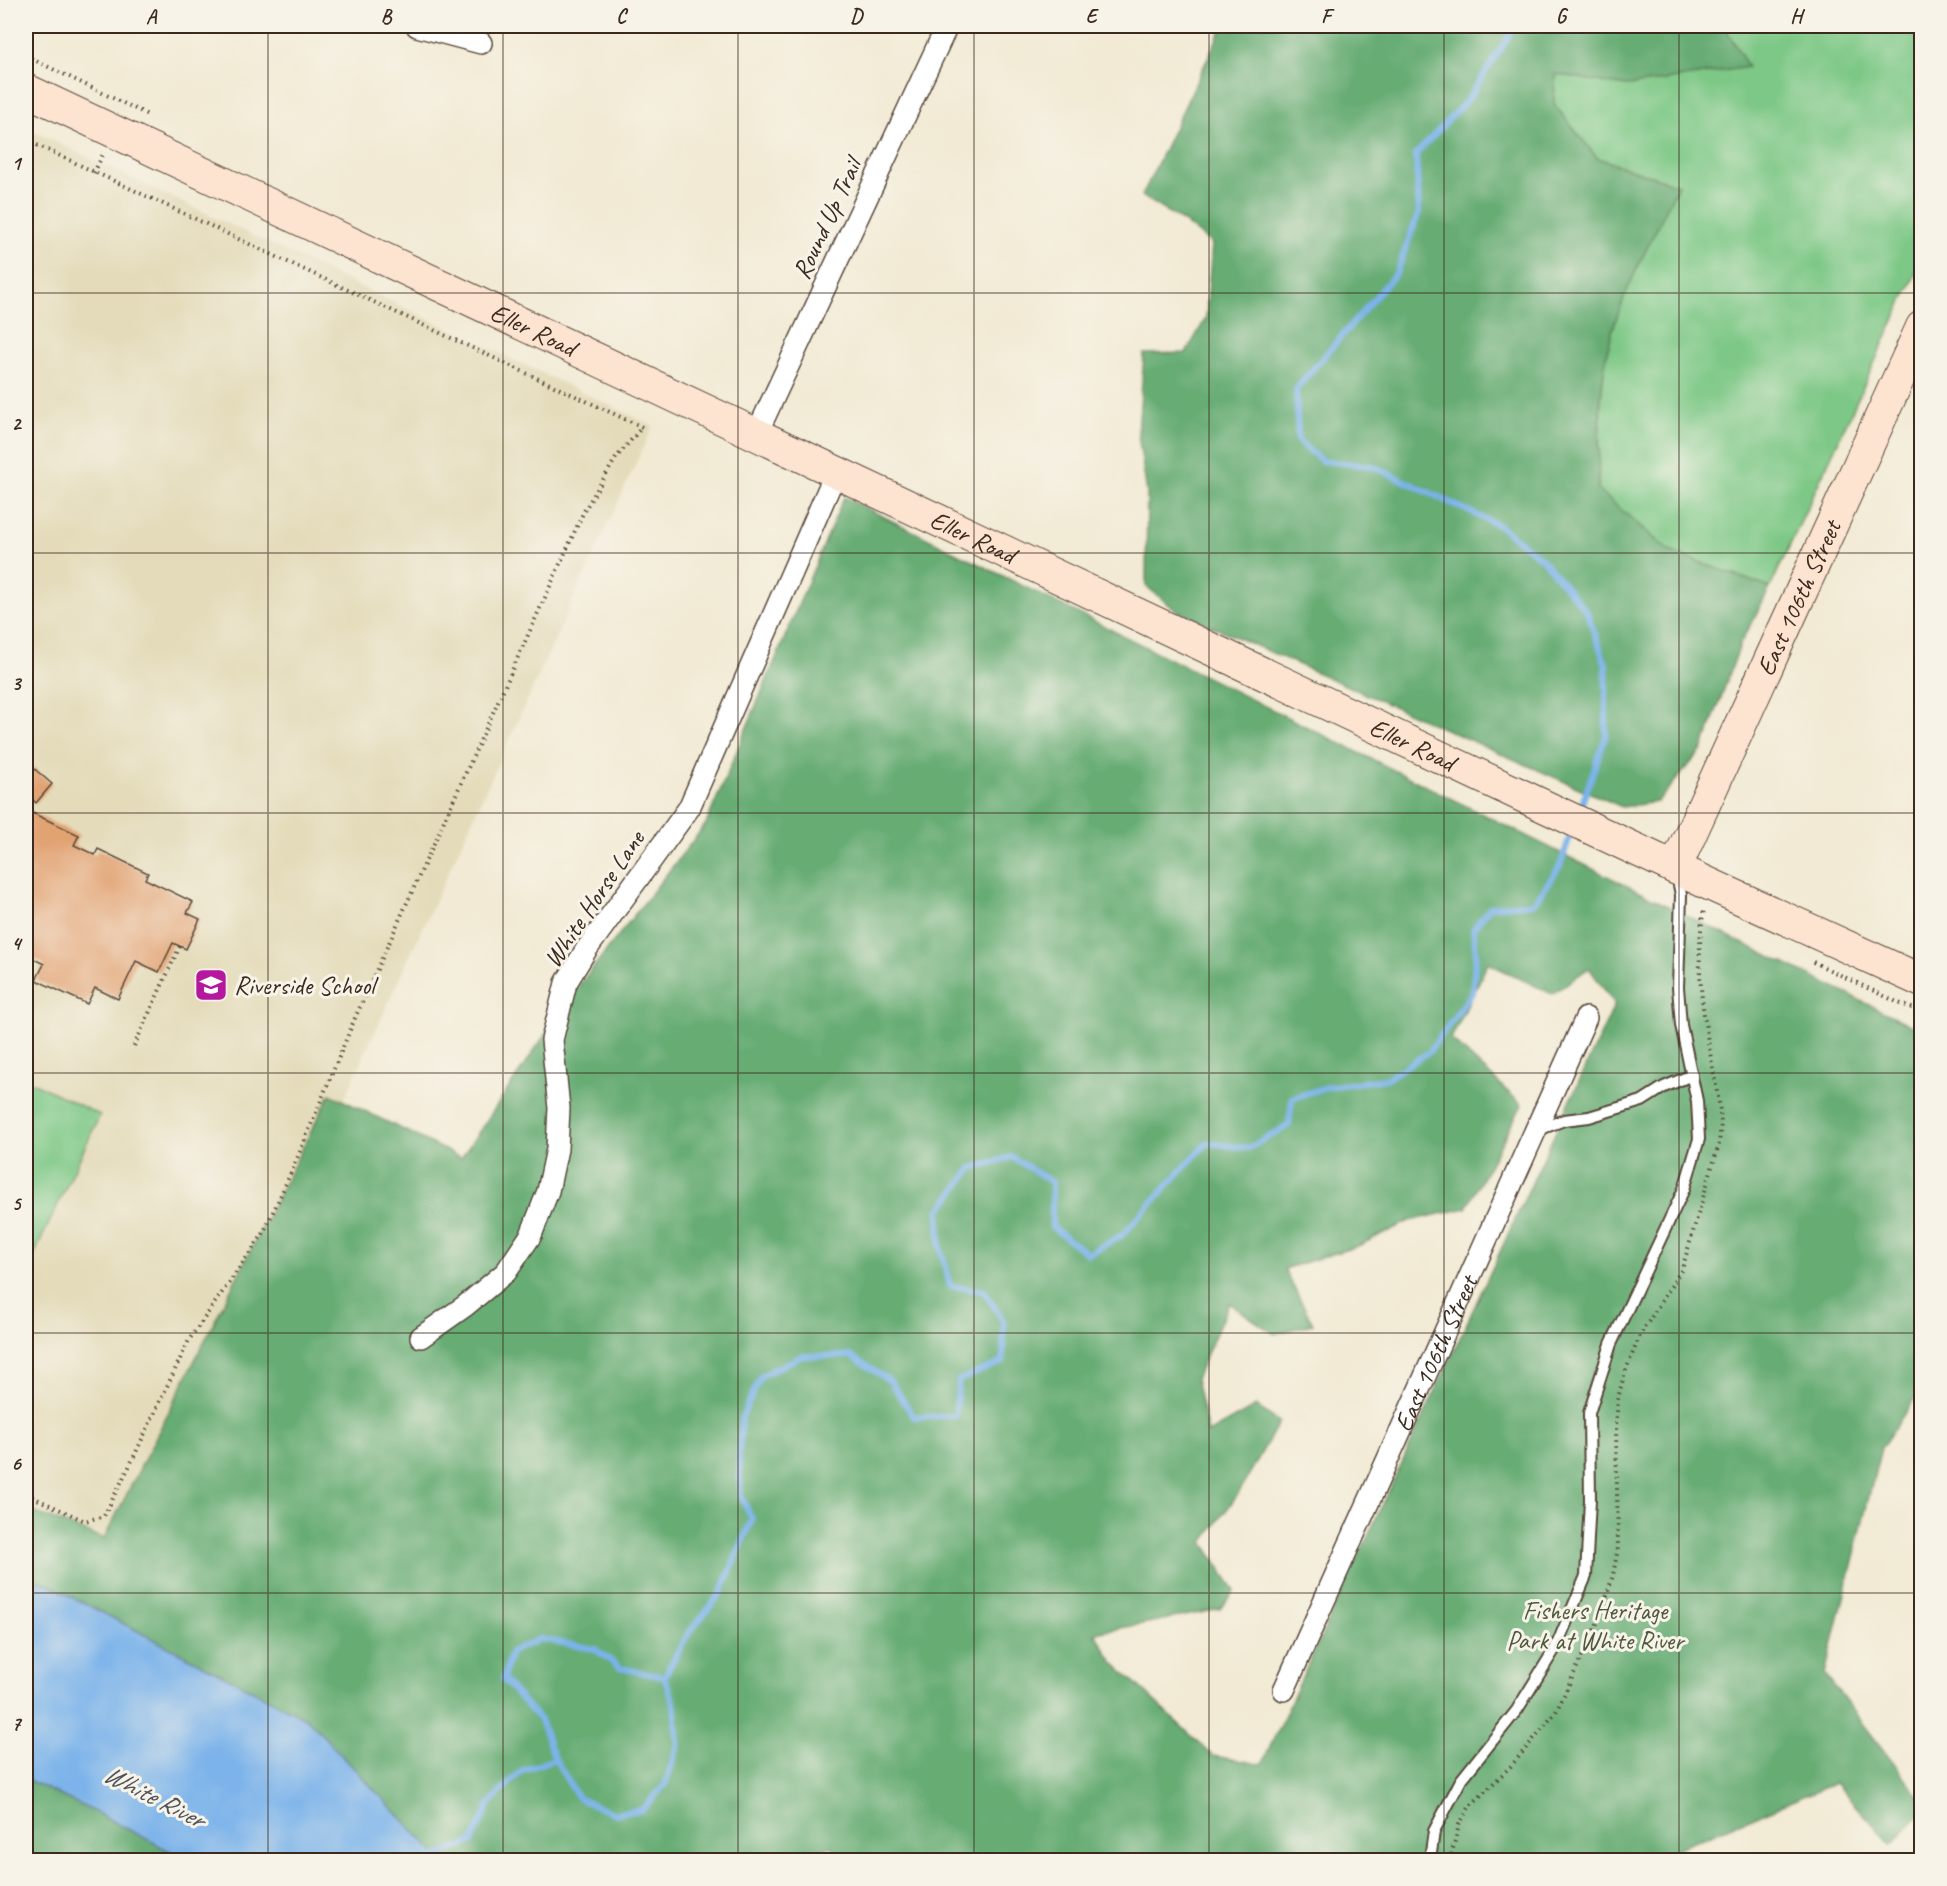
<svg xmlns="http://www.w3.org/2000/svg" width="1947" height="1886" font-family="Caveat,sans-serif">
	<rect width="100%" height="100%" fill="#f7f3e8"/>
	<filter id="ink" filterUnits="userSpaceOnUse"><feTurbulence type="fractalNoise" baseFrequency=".0167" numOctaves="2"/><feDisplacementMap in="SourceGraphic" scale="12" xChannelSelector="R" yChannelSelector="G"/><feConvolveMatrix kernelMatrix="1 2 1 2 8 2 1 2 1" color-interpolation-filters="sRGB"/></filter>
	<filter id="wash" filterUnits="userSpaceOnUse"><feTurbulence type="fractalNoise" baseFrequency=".008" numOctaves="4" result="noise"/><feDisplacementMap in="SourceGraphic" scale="24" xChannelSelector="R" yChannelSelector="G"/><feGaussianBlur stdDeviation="1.35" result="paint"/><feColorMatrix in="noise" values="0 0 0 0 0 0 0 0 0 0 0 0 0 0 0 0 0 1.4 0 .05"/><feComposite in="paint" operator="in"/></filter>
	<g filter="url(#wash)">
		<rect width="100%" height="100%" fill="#f2ead4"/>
		<path fill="#e4dbba" d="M26,128L653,426L126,1574L26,1544Z"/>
		<g fill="#7dc886" stroke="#5c7952" stroke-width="1.5">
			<path d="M1724,26H1921V262L1770,588L1669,551L1598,490C1600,439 1598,385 1611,336C1626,283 1655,234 1678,185L1597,158L1554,104L1555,74L1627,86L1748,67Z"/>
			<path d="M26,1079L100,1115L26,1272Z"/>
		</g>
		<g fill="#66ac73" stroke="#506b48" stroke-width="1.5" fill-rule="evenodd">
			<path d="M1223,26H1724L1748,67L1626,86L1555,74L1554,104L1597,158L1678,185C1655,234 1626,283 1611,335C1598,383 1599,440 1598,490L1669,551L1770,588L1741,642L1702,750L1657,802L1622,807L1177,611L1146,586L1147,493L1138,434L1144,354L1186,353L1206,318L1212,244L1184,222L1142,196Z"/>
			<path d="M844,497L1718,931L1921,1030V1389L1881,1448L1825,1674L1921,1799V1814L1891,1845L1835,1783L1650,1860H841L832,1846L794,1860H441L307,1719L49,1585L26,1577V1509L104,1539L330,1094L461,1158L577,988L706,824ZM1488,963L1552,994L1589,968L1615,1004L1262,1764L1213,1756L1113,1662L1095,1633L1220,1609L1235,1591L1203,1542L1238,1494L1279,1422L1256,1406L1208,1433L1196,1379L1229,1303L1274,1334L1313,1324L1284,1269L1358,1246L1409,1221L1466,1208L1522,1105L1451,1039Z"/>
			<path d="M26,1779L95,1812L187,1860H26Z"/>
		</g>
		<path fill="#7bb3ea" stroke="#5b6e84" stroke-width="1.5" d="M26,1577L49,1585L307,1719L441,1860H187L95,1812L26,1779Z"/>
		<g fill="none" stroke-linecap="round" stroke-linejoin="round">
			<g stroke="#7bb3ea" stroke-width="6">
				<path d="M1511,26L1509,36L1469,98L1416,154L1419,212L1397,272L1296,389L1298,441L1322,461L1372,466L1498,525L1542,559L1587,612L1606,665V735L1579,812"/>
				<path d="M555,1759L540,1720L503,1679L511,1652L540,1639L595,1649L620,1668L664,1677"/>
				<path d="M431,1860L436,1856L472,1842L490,1803L521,1771L555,1759L578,1798L615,1814L642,1810L665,1785L678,1745L674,1702L664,1677L688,1634L721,1593L752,1519L741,1496L739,1455L742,1417L761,1376L802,1356H851L890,1381L914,1417L955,1416L959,1380L1003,1362L1004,1322L984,1291L950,1286L940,1246L939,1211L972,1168L1012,1157L1052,1182V1227L1088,1254L1121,1236L1207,1143L1249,1148L1289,1125L1292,1098L1327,1087L1386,1079L1429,1052L1472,993L1476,953L1473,929L1490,907L1534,903L1560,866L1572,830"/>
			</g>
		</g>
		<g id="blocks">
			<g fill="#e2a373">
				<path d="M30,765L52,784L36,803L33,800L26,809V771Z"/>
				<path d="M26,810L79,835L74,845L95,855L98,849L148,873L145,879L193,902L187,913L200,919L186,949L173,943L159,972L136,961L118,999L95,988L87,1004L36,980L44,964L26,955Z"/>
			</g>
		</g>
	</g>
	<g filter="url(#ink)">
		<use href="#blocks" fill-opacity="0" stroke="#564739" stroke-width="1.5"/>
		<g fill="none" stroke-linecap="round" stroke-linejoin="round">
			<defs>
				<g id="lane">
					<path d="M1538,1130L1564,1120L1589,1117L1642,1101L1664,1087L1692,1075"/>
					<path d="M1430,1860L1434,1831L1461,1780L1517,1710L1556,1647L1586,1576L1590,1500L1589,1413L1611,1344L1684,1189L1699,1139L1697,1101L1681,1025L1678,987L1681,895L1677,875"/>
				</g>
				<g id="street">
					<path d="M417,26L481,43"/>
					<path d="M756,435L947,26"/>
					<path d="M421,1337L465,1306L506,1272L531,1235L548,1191L557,1149L559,1108L552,1040L566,983L586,950L689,808L836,472"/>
					<path id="s1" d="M1284,1690L1586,1018"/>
				</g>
				<g id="secondary">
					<path id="s2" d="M26,90L1707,883L1922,981"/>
					<path id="s3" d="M1675,868L1922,327"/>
				</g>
			</defs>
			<use href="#lane" stroke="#564739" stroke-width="14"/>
			<use href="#street" stroke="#564739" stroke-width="24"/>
			<use href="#secondary" stroke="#564739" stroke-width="34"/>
			<g stroke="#564739" stroke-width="4" stroke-dasharray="1.5 4.5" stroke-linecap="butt">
				<path d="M26,56L150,116"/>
				<path d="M26,140L642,427L616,458L584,511L355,1018L294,1166L263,1234L189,1340L129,1467L104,1516L85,1521L26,1494"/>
				<path d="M94,173L103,154"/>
				<path d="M1813,962L1899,1003L1922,1012"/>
				<path d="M134,1046L180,946"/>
				<path d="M1450,1860L1459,1825L1470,1806L1512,1765L1556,1712L1594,1631L1604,1605L1613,1575L1618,1548L1616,1426L1618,1398L1624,1375L1640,1335L1682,1269L1719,1144L1721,1122L1719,1103C1708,1038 1692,974 1704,909"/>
			</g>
			<use href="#lane" stroke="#fff" stroke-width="10"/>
			<use href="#street" stroke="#fff" stroke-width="21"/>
			<use href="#secondary" stroke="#fde4d1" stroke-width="32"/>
		</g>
	</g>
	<path fill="none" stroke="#3b2a1e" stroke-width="1.5" stroke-opacity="0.55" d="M268,26V1860M503,26V1860M738,26V1860M974,26V1860M1209,26V1860M1444,26V1860M1679,26V1860M26,293H1922M26,553H1922M26,813H1922M26,1073H1922M26,1333H1922M26,1593H1922"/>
	<defs>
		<symbol id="school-square" viewBox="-11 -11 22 22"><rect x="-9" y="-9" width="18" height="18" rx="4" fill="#b5179e" stroke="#f7f3e8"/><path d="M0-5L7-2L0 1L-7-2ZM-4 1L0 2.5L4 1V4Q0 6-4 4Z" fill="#fff"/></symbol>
	</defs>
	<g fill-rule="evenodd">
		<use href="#school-square" x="192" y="966" width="38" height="38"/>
	</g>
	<g text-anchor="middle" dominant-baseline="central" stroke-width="6" stroke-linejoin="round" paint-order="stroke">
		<g font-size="26" fill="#3b2a1e" stroke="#f7f3e8">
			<text transform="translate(827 219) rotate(-65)">Round Up Trail</text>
			<text stroke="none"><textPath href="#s2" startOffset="561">Eller Road</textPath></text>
			<text stroke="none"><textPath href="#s2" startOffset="1047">Eller Road</textPath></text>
			<text stroke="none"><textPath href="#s3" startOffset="297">East 106th Street</textPath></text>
			<text stroke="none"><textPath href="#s2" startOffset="1533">Eller Road</textPath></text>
			<text transform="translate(594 899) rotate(-56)">White Horse Lane</text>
			<text stroke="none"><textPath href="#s1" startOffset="369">East 106th Street</textPath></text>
		</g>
		<g font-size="26" fill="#3b2a1e" stroke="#f7f3e8" text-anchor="start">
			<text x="234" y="985">Riverside School</text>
		</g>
		<g font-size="26" fill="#4f593d" stroke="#f7f3e8">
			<text x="1595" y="1610">Fishers Heritage<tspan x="1595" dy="30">Park at White River</tspan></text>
		</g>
		<g font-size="27" font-style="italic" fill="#4e535b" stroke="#f7f3e8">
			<text transform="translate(154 1796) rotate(27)">White River</text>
		</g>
	</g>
	<rect width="1947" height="1886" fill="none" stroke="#f7f3e8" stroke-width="66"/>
	<rect x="33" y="33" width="1881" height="1820" fill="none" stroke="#3b2a1e" stroke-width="2"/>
	<g font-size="20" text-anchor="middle" font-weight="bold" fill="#3b2a1e">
		<text x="151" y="23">A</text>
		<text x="386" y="23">B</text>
		<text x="621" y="23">C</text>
		<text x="856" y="23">D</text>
		<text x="1091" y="23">E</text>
		<text x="1326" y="23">F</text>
		<text x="1561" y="23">G</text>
		<text x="1796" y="23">H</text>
		<text x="16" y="170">1</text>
		<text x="16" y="430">2</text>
		<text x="16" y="690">3</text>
		<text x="16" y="950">4</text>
		<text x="16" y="1210">5</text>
		<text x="16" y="1470">6</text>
		<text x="16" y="1730">7</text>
	</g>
</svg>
